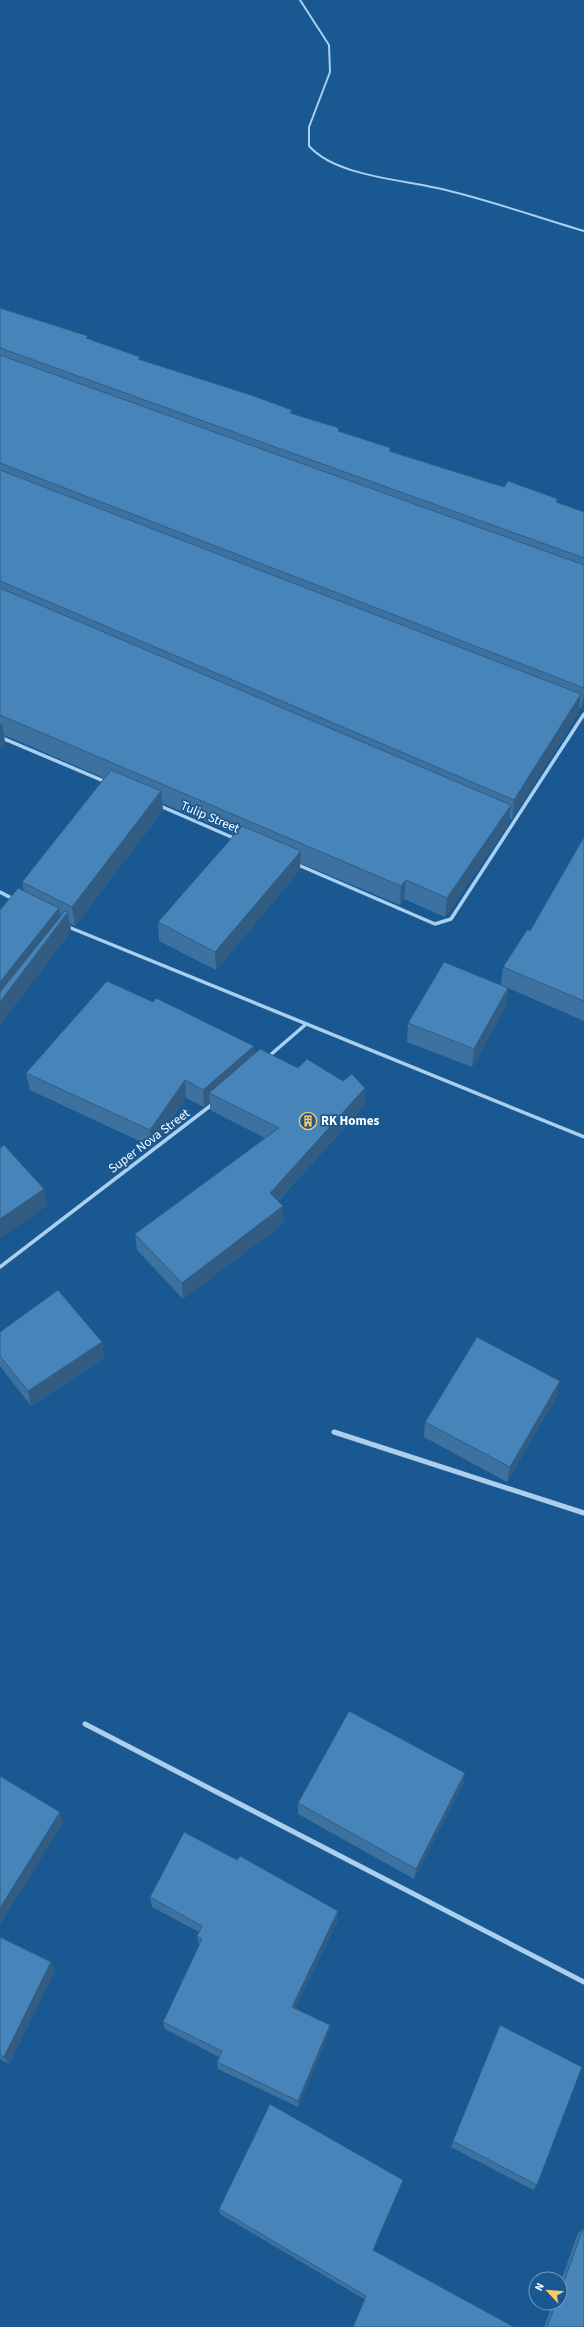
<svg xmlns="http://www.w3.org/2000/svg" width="584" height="2327" font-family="'Source Sans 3',sans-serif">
	<rect width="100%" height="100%" fill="#1a5891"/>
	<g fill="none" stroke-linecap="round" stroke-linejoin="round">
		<path stroke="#aacfef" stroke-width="2" d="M300,0L329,45L330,72L309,127V146C336,176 399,179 437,188C487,199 536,217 584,231"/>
		<g stroke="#aacfef" stroke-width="3.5">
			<path d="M0,737L106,782"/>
			<path d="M158,805L236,839"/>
			<path d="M296,864L435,924L451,919L584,714"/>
			<path d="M0,892L15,900"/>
			<path d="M66,926L584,1137"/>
			<path d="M268,1057L305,1025"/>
			<path d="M0,1267L214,1103"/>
		</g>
		<g stroke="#aacfef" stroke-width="5">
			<path d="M334,1432L584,1513"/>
			<path d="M85,1724L584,1982"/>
		</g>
	</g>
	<g fill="#3d72a0">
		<path d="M0,308L89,339L140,360L292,413L391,452L504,487L558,502L584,512V704L581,708H579L578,714L512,819L509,818L508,825L445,917L404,899L400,905L300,863V870L216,970L159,941L158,922L235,834L162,803L163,810L75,926L70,923L71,931L0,1025V910L24,890L22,882L104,778L4,735L5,743L0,749Z"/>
		<path d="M584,837V1021L508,988L506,1006L472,1067L407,1042L408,1023L501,985L503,967L530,931Z"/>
		<path d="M254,1054L365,1088L364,1106L278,1201L284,1223L183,1299L137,1250L135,1234L265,1138L210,1110V1102L204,1107L186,1098L152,1147L30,1090L26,1073Z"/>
		<path d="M0,1332L102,1342L104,1358L31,1406L0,1366Z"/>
		<path d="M557,1396L507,1482L424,1437L425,1422Z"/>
		<path d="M465,1773L463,1784L414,1879L298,1814V1803Z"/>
		<path d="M237,1860L338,1911V1920L295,2008L330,2025L329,2033L298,2107L218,2069L217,2062L219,2057L165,2029L163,2022L199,1945L197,1936L199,1932L152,1907L150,1897Z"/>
		<path d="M0,1937L51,1962L55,1971L9,2064L0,2059Z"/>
		<path d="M500,2025L537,2185L533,2190L451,2147Z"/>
		<path d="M403,2180L373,2250L514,2327L364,2299L220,2214L219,2209Z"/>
		<path d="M583,2229L584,2327H544L553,2303H560V2283L578,2233Z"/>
	</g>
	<g fill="#325c82">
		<path d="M584,692V704L581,708Z"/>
		<path d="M581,694L578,714L512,819L514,800Z"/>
		<path d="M2,723L5,743L0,749V725Z"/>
		<path d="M161,791L163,810L75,926L72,907Z"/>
		<path d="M511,805L508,825L445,917L447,898Z"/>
		<path d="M301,851L300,870L216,970L215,952Z"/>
		<path d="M406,880L404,899L400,905L401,886Z"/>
		<path d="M59,908L61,922L68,912L71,931L0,1025V982Z"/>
		<path d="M508,988L506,1006L472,1067L474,1049Z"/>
		<path d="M254,1046L255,1064L209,1093L210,1102L204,1107L203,1090Z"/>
		<path d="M185,1080L186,1098L152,1147L150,1130Z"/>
		<path d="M365,1088L364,1106L270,1209V1193Z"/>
		<path d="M44,1189L47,1206L0,1238V1219Z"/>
		<path d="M283,1206L284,1223L183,1299L182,1283Z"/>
		<path d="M102,1342L104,1358L31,1406L28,1391Z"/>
		<path d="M560,1381L557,1396L507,1482L510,1467Z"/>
		<path d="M465,1773L463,1784L414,1879L416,1869Z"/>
		<path d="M60,1812L63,1823L0,1925V1908Z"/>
		<path d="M338,1911V1920L292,2015V2007Z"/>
		<path d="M51,1962L55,1971L9,2064L4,2057Z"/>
		<path d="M330,2025L329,2033L298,2107V2101Z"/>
	</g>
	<g fill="#4784ba" stroke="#325c82">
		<path d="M0,308L88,336L86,338L140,357L138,359L251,395L292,410L290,413L339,428L338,431L391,448L389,451L504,487L508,481L558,499L556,502L584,512V558L0,348Z"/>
		<path d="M0,355L584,565V688L0,463Z"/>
		<path d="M0,470L581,694L514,800L0,581Z"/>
		<path d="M0,588L511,805L447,898L406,880L401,886L0,715Z"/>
		<path d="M111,770L161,791L72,907L22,882Z"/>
		<path d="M242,826L301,851L215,952L158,922Z"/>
		<path d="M584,837V1001L503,967L527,930L530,931Z"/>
		<path d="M18,888L59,908L0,982V910Z"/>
		<path d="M65,911L68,912L0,1002V992Z"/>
		<path d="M444,962L508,988L474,1049L408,1023Z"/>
		<path d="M107,981L153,1002L156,998L254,1046L203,1090L185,1080L150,1130L26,1073Z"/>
		<path d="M260,1049L298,1068L307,1059L343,1081L352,1074L365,1088L270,1193L283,1206L182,1283L135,1234L279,1128L209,1093Z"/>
		<path d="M4,1145L44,1189L0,1219V1148Z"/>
		<path d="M58,1290L102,1342L28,1391L0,1356V1332Z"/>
		<path d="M477,1337L560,1381L510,1467L425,1422Z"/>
		<path d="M349,1711L465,1773L416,1869L298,1803Z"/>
		<path d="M0,1776L60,1812L0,1908Z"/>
		<path d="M184,1832L237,1860L240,1856L338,1911L292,2007L330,2025L298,2101L217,2062L222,2051L163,2022L202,1939L197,1936L202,1926L150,1897Z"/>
		<path d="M0,1937L51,1962L4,2057L0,2055Z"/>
		<path d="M500,2025L582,2067L537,2185L453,2141Z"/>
		<path d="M270,2104L403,2180L373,2250L514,2327H353L366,2296L219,2209Z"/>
		<path d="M583,2229H584V2327H547L556,2303H560V2292Z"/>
	</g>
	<defs>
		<symbol id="building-ring" viewBox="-11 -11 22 22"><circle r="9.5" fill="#1a5891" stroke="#ffc768" stroke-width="1.5"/><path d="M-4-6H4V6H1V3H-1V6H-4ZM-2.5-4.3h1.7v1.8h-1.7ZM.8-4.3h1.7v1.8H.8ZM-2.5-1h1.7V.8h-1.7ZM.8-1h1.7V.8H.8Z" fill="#ffc768"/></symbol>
	</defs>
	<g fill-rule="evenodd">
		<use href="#building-ring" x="298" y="1111" width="20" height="20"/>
	</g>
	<g text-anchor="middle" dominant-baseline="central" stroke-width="3.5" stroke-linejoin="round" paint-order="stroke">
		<g font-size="13" fill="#fff" stroke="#1a5891">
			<text transform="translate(210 817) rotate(23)">Tulip Street</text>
			<text transform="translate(149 1141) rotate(-37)">Super Nova Street</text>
		</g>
		<g font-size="13" font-weight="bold" fill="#fff" stroke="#1a5891" text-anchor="start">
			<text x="321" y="1121">RK Homes</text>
		</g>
	</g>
	<g transform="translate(548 2291) rotate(296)"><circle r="19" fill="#1a5891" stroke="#769bbd"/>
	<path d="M0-3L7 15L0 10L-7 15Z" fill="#ffc768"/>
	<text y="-6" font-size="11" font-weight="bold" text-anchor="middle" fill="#ffffff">N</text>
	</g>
</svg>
